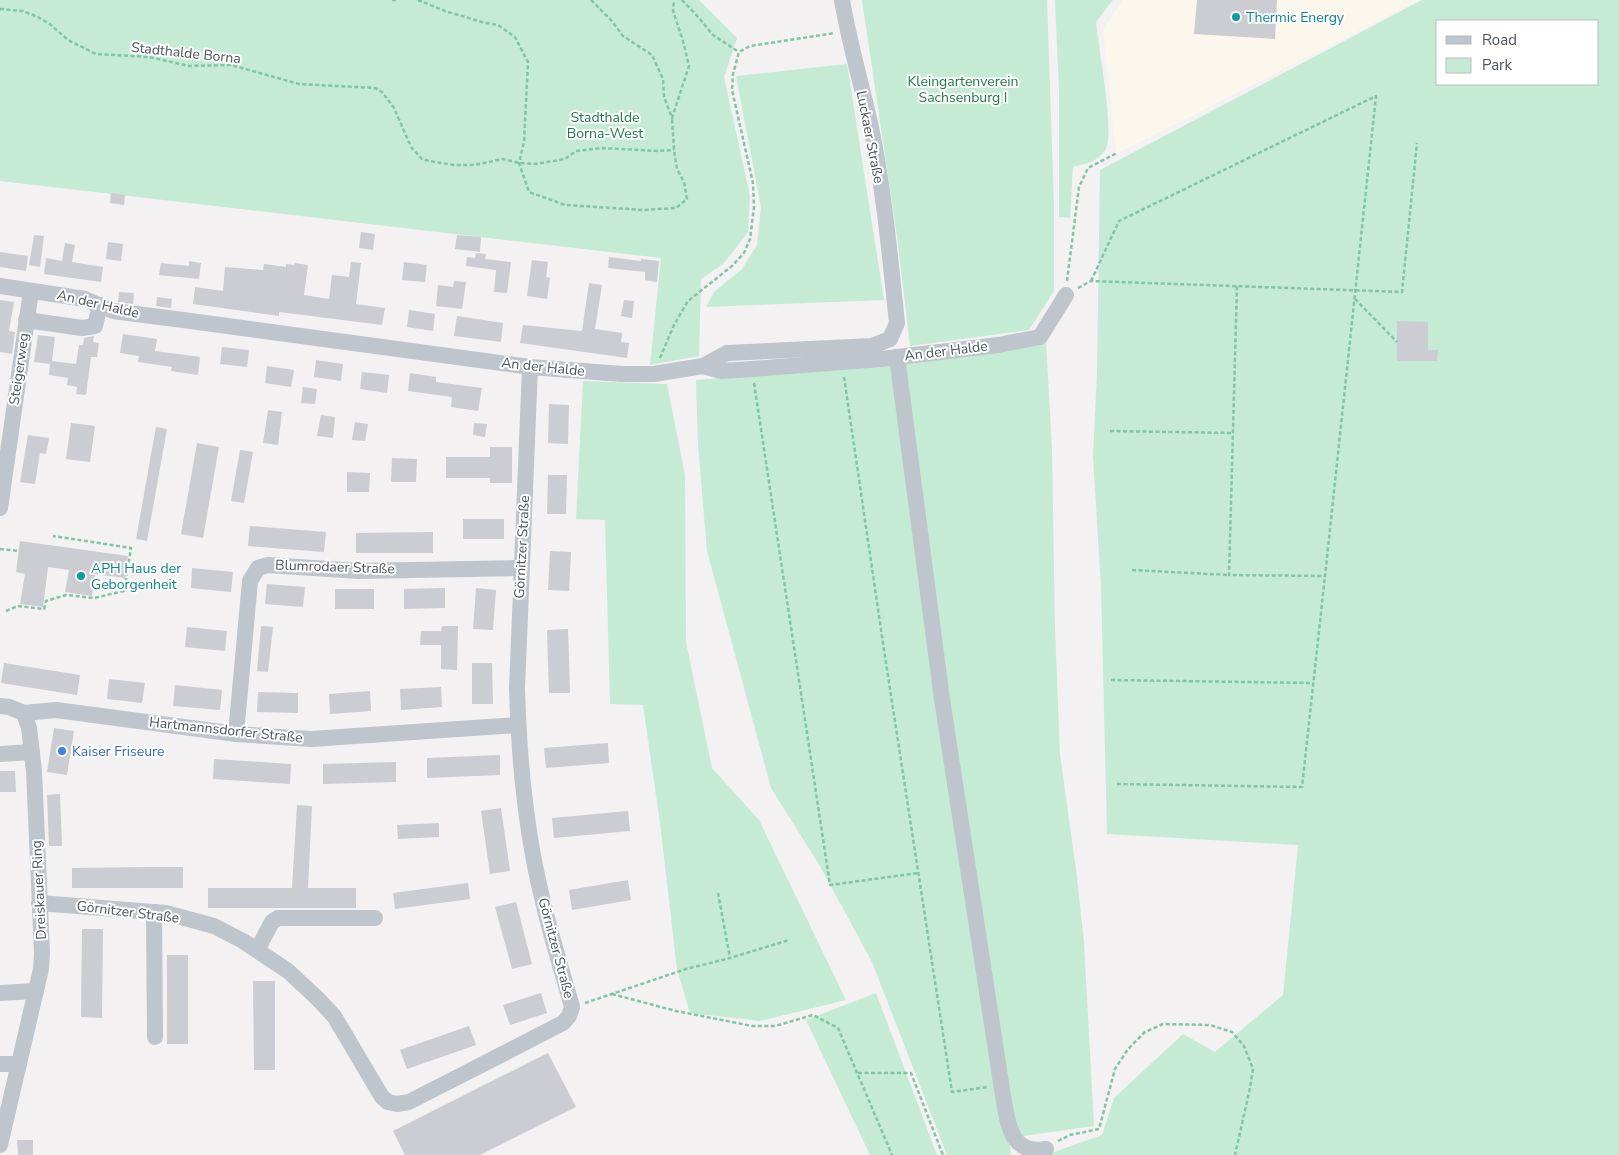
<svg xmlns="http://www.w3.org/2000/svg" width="1619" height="1155" font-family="'Nunito Sans',sans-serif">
	<rect width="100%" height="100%" fill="#f3f1f1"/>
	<path fill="#fbf7ed" d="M1123,0H1420L1116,154L1103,29Z"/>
	<g fill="#c5ebd4" fill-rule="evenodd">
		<path d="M0,0H699L737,38L724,77L750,196L748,232L724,263L701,279L699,356L650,365L661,258L0,181Z"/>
		<path d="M862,0H1047L1054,205V291L1029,330L910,346L897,236Z"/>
		<path d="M1055,0H1113L1096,22C1098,43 1115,136 1106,149C1096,163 1088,163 1073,167L1070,218L1059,217V90Z"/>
		<path d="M1422,0H1619V1155H1046L1102,1135L1114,1098L1183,1034L1215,1052L1283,995L1298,845L1107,834L1101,587L1093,456L1097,373L1100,170ZM1438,21H1598V84H1438Z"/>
		<path d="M847,64L884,300L706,307L714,292L742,269L757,245L761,207L736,76Z"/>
		<path d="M1046,342L1052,450L1055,631L1060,754L1077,877L1084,943L1094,1126L1009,1138L1011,1155H947L872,962L820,866L771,788L707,551L698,445L696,380L840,369Z"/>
		<path d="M583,381L667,384L685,475L686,642L712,768L759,820L846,1000L760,1021L690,1013L677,969L660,823L643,705L610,704L605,520L576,519Z"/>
		<path d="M876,993L937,1155H870L806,1020Z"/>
	</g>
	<g fill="#cbcdd3">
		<path d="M1197,0H1277L1275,39L1194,34Z"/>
		<path d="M111,193L125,195L124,205L110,203Z"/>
		<path d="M361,232L375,234L373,250L359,248Z"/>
		<path d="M34,235L44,236L40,267L29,265Z"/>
		<path d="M457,235L481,237L480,252L455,249Z"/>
		<path d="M108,242L123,244L121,261L106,259Z"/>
		<path d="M65,243L75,245L72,262L103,267L101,282L44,274L46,258L62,261Z"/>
		<path d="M0,252L28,256L26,271L0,267Z"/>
		<path d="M476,253L486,254L485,259L511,262L507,293L494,292L496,270L466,266L467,257L475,258Z"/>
		<path d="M609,257L641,261V259L659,261L657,282L645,280V272L608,268Z"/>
		<path d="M532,260L548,262L546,277L550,278L547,299L527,296Z"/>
		<path d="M189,261L201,263L199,279L159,275L161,263L189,266Z"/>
		<path d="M351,262L361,263L356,304L385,308L382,325L279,312V316L193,304L195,287L223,291L225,267L263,270L264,264L286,267V264L294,265L295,263L308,265L304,295L329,299L332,275L349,277Z"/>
		<path d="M404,262L427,265L425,282L402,280Z"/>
		<path d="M454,281L466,282L462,309L436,306L438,285L453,287Z"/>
		<path d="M589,283L602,285L595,329L622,333L621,342L629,343L627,358L520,343L523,325L582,331Z"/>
		<path d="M119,292L134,293L133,304L118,302Z"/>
		<path d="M157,297L172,299L171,308L156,306Z"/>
		<path d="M0,300L14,302L9,331L15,332L12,354L0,352Z"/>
		<path d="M624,300L634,301L632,318L621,316Z"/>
		<path d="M409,310L435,314L433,331L407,327Z"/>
		<path d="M457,316L503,323L501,342L454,336Z"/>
		<path d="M1397,321L1428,322V350H1438L1437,361H1397Z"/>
		<path d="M123,334L157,339L155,351L200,357L198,375L171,371L172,367L138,362L139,356L120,353Z"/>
		<path d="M38,335L55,337L52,361L76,364L79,345H83L84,338L94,336L93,342L99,343L97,357H91L86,395L76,394L77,387L67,385L68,378L49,375L50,364L34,362Z"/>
		<path d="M222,347L249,350L247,367L220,364Z"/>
		<path d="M316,360L343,364L341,381L314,377Z"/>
		<path d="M267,366L294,370L291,387L265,383Z"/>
		<path d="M362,372L389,375L387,393L360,389Z"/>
		<path d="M410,373L436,377V382L482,388L478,411L451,407L452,397L408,391Z"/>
		<path d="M303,387L317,389L315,404L301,403Z"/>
		<path d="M549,404L569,405L568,444L548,443Z"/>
		<path d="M268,410L282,412L278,445L263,443Z"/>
		<path d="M321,415L335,417L333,438L317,436Z"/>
		<path d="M355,422L368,424L365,441L352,440Z"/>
		<path d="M71,423L95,426L90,462L66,459Z"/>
		<path d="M474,423L487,424L485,437L473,435Z"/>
		<path d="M156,427L167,429L147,541L136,539Z"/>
		<path d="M28,435L49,438L46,454L40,453L35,484L20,482Z"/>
		<path d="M197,443L219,447L203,538L181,534Z"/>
		<path d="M490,447H512V483H490V478H446V457H490Z"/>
		<path d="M240,450L253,452L244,503L231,501Z"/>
		<path d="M392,458L417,459L416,482H391Z"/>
		<path d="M347,472L370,473L369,492H347Z"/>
		<path d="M548,475H567L566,514H547Z"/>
		<rect x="463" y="519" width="41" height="20"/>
		<path d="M250,526L326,532L324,552L248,546Z"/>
		<path d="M433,532V553H356V533Z"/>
		<path d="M20,541L128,556L125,578L95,574L92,596L65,592L69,570L48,567L43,607L20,604L25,574L16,572Z"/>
		<path d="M550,551L571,552L569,591L548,590Z"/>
		<path d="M192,568L233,572L231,592L191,588Z"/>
		<path d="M267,584L305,587L303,607L265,604Z"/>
		<path d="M445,588V608L404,609V589Z"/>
		<path d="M476,588L496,590L493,630L473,629Z"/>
		<rect x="335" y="589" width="39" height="20"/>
		<path d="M261,626L273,627L268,672L257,671Z"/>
		<path d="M442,626H458L457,670L441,669V645H420L421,631H441Z"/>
		<path d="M187,627L227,631L225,651L185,647Z"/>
		<path d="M568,629L570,693H549L547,630Z"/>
		<path d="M4,663L80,675L77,695L1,683Z"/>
		<path d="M472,663H492L493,704H472Z"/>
		<path d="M109,679L145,683L142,703L107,699Z"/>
		<path d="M175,685L222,690L220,710L173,706Z"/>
		<path d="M441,687L442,707L401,710L400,689Z"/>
		<path d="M370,691L371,711L330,714L329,694Z"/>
		<path d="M258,692L298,693V713L257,712Z"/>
		<path d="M54,728L74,731L67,775L47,772Z"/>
		<path d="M608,743L609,763L546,768L544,748Z"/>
		<path d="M500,755V775L427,778V758Z"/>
		<path d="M214,759L291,764L290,784L213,779Z"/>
		<path d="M396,762V782L323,784V764Z"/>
		<path d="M0,771H15L16,792H0Z"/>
		<path d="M60,794L62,846H49L47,795Z"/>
		<path d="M297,805L312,806L308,888H356V908H208V888H292Z"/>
		<path d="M501,808L510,871L490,874L481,811Z"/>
		<path d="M628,811L630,831L554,838L552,818Z"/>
		<path d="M439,823V837L398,839L397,825Z"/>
		<path d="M146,867H183V888H72V868Z"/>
		<path d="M628,880L631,900L572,910L569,890Z"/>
		<path d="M468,883L470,899L395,909L393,893Z"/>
		<path d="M516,902L532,964L512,969L495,907Z"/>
		<path d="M82,929H103L102,1018L81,1017Z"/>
		<rect x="167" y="955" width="21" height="89"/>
		<path d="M253,981H275V1070H254Z"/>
		<path d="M541,993L547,1013L510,1025L503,1005Z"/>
		<path d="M469,1026L476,1045L407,1069L400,1050Z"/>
		<path d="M548,1053L576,1107L480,1155H405L393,1131Z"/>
		<path d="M17,1140H33V1155H18Z"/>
	</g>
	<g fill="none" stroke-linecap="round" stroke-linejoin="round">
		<g stroke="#81c5a4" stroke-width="2.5" stroke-dasharray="4 2.5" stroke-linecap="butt">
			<path d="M392,0H396"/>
			<path d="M418,0L445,11L482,22L498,25L515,37L528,62L524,142L519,163L529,192L565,205L643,210L676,208L687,199L684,182L677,169L674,150L672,118"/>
			<path d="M591,0L611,20L623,36L652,55L663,79L664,97L672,118L689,66L683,41L673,11L674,0"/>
			<path d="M682,0L699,18L713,35L739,52"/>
			<path d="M0,9L23,11L38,17L51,25L68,40L96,54L149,57L189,66L231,65L299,84L375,88L382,92L394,108L411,147L422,159L429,161L454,165H474L503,159L519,163L536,164L565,159L576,151L601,148L658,151L674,150"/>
			<path d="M1067,281L1079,187L1088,168L1117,153"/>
			<path d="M1091,281L1119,221L1376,96L1325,576L1229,575L1237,286"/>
			<path d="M1078,288L1091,281L1402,292L1417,143"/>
			<path d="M1355,299L1397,342"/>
			<path d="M660,358L674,325L688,301L732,266L744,253L750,239L754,207L753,183L732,90L733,74L739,52L750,46L835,33"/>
			<path d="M844,377L884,650L952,1092L988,1087"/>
			<path d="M754,383L830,885L918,873"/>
			<path d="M1110,431L1233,433"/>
			<path d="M0,549L19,551"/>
			<path d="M1132,570L1229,575"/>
			<path d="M6,611L18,606L44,609L46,601L66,595L94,598L124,591L131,548L53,536"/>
			<path d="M1111,680L1313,683"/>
			<path d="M1117,784L1302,787L1325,576"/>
			<path d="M718,893L730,958"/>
			<path d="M612,994L676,1011L752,1026H775L813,1015L838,1028L892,1155"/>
			<path d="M585,1003L686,969L730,958L789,940"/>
			<path d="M858,1073H911L943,1155"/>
			<path d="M1058,1141L1070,1135L1099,1129L1115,1069L1128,1049L1145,1032L1163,1024L1210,1025L1232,1032L1244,1046L1253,1069L1250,1088L1235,1155"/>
		</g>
		<g stroke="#bec5cc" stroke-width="16">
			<path d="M0,286L85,299L113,311L183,320L530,367L622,374H654L703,366L721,371L752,369L881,359L998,345L1040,337L1066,295"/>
			<path d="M26,320L82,328L95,326L100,305"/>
			<path d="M897,357L942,699L1003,1096C1008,1122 1009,1155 1046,1149"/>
			<path d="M703,366L727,353L872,346L890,339L897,323C890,257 884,188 870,123C861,82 849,42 842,0"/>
			<path d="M0,508L31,291"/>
			<path d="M0,706L9,707L24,713L56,710L236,734L311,739L518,725"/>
			<path d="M236,734L250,581L258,568L268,565L358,571L521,568"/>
			<path d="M0,754L32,752"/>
			<path d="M39,903L166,913L214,926L243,941L288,971L317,998L334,1016L382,1097L388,1102L397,1104L409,1102L563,1023L569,1016L572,1007C562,970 550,934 542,897C525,829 519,759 517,689L530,367"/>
			<path d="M154,912L155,1037"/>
			<path d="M257,950L272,922L278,918H375"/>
			<path d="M0,993L36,991"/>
			<path d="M0,1064H19"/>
			<path d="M0,1145L41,969L42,953L34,771L29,728L24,713"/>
		</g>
	</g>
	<g fill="#0f9aa8" stroke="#fff" stroke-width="2">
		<circle cx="1236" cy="17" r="5"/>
		<circle cx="81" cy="576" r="5"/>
	</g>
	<circle fill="#3f7fe0" stroke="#fff" stroke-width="2" cx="62" cy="751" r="5"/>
	<g text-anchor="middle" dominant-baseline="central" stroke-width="4" stroke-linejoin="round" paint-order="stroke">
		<g font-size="14" fill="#0d838f" stroke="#fff" text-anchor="start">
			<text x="1246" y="17">Thermic Energy</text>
			<text x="91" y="568">APH Haus der<tspan x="91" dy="16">Geborgenheit</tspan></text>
		</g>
		<g font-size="14" fill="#4b545c" stroke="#fff">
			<text transform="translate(186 53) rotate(6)">Stadthalde Borna</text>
			<text transform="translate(870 137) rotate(79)">Luckaer Straße</text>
			<text transform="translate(98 304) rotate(13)">An der Halde</text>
			<text transform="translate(946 351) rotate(-7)">An der Halde</text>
			<text transform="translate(543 367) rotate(6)">An der Halde</text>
			<text transform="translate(19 369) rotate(-82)">Steigerweg</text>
			<text transform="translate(522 547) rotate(-87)">Görnitzer Straße</text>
			<text transform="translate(335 567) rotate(2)">Blumrodaer Straße</text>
			<text transform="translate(226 730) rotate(6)">Hartmannsdorfer Straße</text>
			<text transform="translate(39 890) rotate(-93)">Dreiskauer Ring</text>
			<text transform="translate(128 912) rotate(7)">Görnitzer Straße</text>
			<text transform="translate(556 948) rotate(75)">Görnitzer Straße</text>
		</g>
		<g font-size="14" fill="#22774d" stroke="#fff">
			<text x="963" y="81">Kleingartenverein<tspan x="963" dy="16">Sachsenburg I</tspan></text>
			<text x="605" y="117">Stadthalde<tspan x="605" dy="16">Borna-West</tspan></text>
		</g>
		<g font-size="14" fill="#366cbe" stroke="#fff" text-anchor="start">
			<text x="72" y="751">Kaiser Friseure</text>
		</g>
	</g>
	<rect x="1436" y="20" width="162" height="65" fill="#ffffff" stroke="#b7bbbe"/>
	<rect x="1446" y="36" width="25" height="8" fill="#bec5cc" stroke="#b7bbbe"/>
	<text x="1482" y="45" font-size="15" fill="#4b545c">Road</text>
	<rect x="1446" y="58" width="25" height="15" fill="#c5ebd4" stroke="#b7bbbe"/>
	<text x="1482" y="70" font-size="15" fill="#4b545c">Park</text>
</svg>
